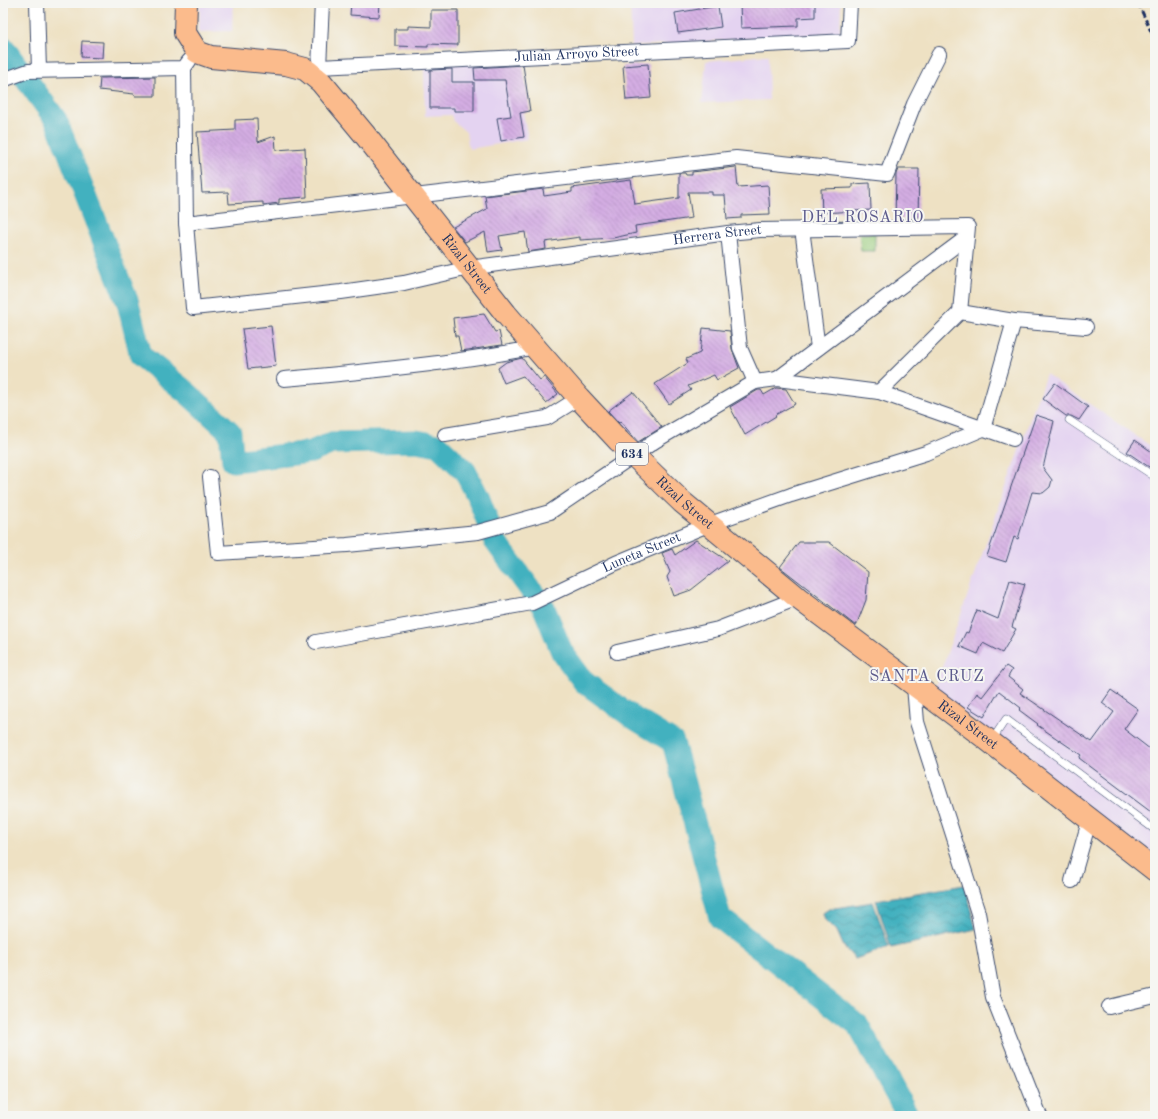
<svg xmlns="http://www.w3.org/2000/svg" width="1158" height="1119" font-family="'Old Standard TT',serif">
	<defs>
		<pattern id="water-waves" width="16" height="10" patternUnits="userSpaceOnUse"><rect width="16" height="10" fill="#43b1bf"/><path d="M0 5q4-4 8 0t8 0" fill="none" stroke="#37909e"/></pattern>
		<pattern id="building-back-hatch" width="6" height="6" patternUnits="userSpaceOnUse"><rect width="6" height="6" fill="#d4ade3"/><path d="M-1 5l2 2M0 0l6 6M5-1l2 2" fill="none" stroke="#ab8dbb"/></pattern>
	</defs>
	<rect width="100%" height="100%" fill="#f6f6f2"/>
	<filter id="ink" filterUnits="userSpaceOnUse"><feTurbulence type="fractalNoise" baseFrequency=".025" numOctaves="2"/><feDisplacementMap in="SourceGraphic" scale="8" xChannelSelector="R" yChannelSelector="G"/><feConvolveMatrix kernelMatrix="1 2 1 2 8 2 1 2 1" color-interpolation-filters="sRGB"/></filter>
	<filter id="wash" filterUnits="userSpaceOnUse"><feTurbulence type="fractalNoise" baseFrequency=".012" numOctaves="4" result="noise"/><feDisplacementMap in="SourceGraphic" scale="16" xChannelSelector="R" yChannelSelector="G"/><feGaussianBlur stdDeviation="0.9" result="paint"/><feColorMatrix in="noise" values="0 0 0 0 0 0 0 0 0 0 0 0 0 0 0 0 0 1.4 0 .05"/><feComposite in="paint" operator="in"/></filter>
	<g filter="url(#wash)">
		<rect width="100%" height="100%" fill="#eee1c3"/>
		<g fill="#e4d3f1">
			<path d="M200,3H233L232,31L199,32Z"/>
			<path d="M630,3H841L840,33L632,46Z"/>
			<path d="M768,55L769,100L702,103L706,61Z"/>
			<path d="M514,62L528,139L469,149L466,132L453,121L451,115L425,116L424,65Z"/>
			<path d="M1046,374L1155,449V860L934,690Z"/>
		</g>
		<path fill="#9acc7d" stroke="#5a7e6e" d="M875,233V251H861L859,234Z"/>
		<g fill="url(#water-waves)" stroke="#2f708e">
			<path d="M964,885L976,929L891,948L876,900Z"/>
			<path d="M873,902L889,947L855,959L844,947L837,931L825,920L823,913L829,909Z"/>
		</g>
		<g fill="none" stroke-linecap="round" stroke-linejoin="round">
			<path stroke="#43b1bf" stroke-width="23" d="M3,47L56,120L128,303L141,356L185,391L230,432L233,461L311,452L332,443L416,441L438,445L465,471L479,499L495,541L544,608L562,652L584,682L632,717L673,742L720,918L858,1025L908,1116"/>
		</g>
		<g id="blocks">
			<g fill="url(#building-back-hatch)">
				<path d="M351,3H380L379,17L350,15Z"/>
				<path d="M815,3V17L798,18V26L741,28L740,4Z"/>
				<path d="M718,6L721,27L678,33L675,13Z"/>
				<path d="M431,10H458V45L428,44V47L395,46V29H408V26L431,27Z"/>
				<path d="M82,41L103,42L102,58L81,57Z"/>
				<path d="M648,64L651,98L626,100L623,66Z"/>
				<path d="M523,65L530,111L520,113L524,137L501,141L497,118L511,116L505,80H475L474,68Z"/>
				<path d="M452,69V82H474V111H454V108H430V70Z"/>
				<path d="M155,77V96H135L134,94L99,90L100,78Z"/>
				<path d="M257,119L258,142L275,136L276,150L305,148L307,197L279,199V203L263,205V202L229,204L228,192L202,193L197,132L235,130V120Z"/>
				<path d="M736,167L738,187L768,185L770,214L741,215V218L727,219L725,195H712V192H688L692,218L635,226L636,233L613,238L580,240V237L545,242L546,249L528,252L525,232L499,236L502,250L488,252L485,232L465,242L453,227L487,209L485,196L543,189L544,196L572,192V188L631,180L635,204L679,198V173H685L686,175H692V172Z"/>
				<path d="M898,169H919L918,219H895L896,174Z"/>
				<path d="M870,183L871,210L822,213L821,189L852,188V184Z"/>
				<path d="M484,314L495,332L499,331L502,345L461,351L458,336H455L453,318Z"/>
				<path d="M271,326L276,366L248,369L242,329Z"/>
				<path d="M703,328L730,331L732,349L739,368L717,380L714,375L688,386L691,390L669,404L655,384L688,363L686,359L700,353Z"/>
				<path d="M522,358L540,380L544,377L558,394L546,403L523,376L504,383L498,368L506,362Z"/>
				<path d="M1055,383L1088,407L1079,420L1071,416H1066L1043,399Z"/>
				<path d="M776,388L786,389L795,404L775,415L776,416L745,435L730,407L758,390H761L764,395Z"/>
				<path d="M633,392L662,427L638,442L620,421L619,423L608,411Z"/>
				<path d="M1036,415L1054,421L1043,468L1052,480L1050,487L1043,493L1032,492L1018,539L1014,537L1006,562L987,556Z"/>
				<path d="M1135,440L1155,454V466L1152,469L1127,452Z"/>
				<path d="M696,540L728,561L691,590L674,596L667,577L670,572L662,553L672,549L675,555Z"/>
				<path d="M799,542H829L868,572L866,600L856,626L780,567Z"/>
				<path d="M1010,580L1025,584L1012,627L1016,629L1002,653L983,643L978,654L959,646L966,632L968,633L977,610L998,619Z"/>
				<path d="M1006,666L1012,670L1008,677L1023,689L1020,693L1092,742L1114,712L1102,703L1111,690L1138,709L1124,729L1155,753V815L1079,758L1081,755L1037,725L1038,724L1019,710L1021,708L999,691L984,717L968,707L977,693L982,697Z"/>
			</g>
		</g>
	</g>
	<g filter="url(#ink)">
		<use href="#blocks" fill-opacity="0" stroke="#3b4a6d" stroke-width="1"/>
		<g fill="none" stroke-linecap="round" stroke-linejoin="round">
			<defs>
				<g id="lane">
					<path d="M1069,420L1155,477"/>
					<path d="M992,740L1006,719L1155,830"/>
				</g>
				<g id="street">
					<path d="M37,3L39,70"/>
					<path d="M319,67L322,3"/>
					<path d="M184,68L186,223L736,158L887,174L914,104L939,54"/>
					<path id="s1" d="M305,69L319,67L848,41L850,3"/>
					<path d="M3,80L28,71L184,68L189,61"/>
					<path id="s2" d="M186,223L193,308L341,292L404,283L469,268L728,233L760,230L968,227L960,312L879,392"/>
					<path d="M802,229L818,348"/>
					<path d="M728,233L740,348L755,382"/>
					<path d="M960,312L1014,321L1086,327"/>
					<path d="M284,379C333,375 381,370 430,364C465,359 500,355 535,347"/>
					<path d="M777,379L967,237"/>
					<path d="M445,435L547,418L579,398"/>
					<path d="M210,477L218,553L347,545L478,532L550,512L655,441L755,382L777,379L879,392L1013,439"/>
					<path id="s3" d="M316,642L532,603L616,563L710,524L791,495L926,453L983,429L1014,321"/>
					<path d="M617,652L718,629L798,598"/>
					<path d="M914,686L917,722L978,913L993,997L1040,1116"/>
					<path d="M1072,881L1090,818"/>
					<path d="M1109,1007L1155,996"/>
				</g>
				<g id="primary">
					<path id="s4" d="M186,3L185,33L197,52L211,57L286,64L305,69L321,82L365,135L506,314L579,398L619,441L682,502L798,598L984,737L1155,870"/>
				</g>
			</defs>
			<use href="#lane" stroke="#3b4a6d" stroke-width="8"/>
			<use href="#street" stroke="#3b4a6d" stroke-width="16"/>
			<use href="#primary" stroke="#3b4a6d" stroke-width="24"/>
			<use href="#lane" stroke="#fff" stroke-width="7"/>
			<use href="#street" stroke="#fff" stroke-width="14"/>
			<use href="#primary" stroke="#fbbb8c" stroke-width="22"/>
			<path stroke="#1b2f5e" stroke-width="3" stroke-dasharray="6 3" stroke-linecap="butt" d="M1138,3L1155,40"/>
		</g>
	</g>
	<g text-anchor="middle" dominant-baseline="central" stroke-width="4" stroke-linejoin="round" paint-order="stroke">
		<rect fill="#f6f6f2" stroke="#5d6b8a" stroke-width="1" x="616" y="443" width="32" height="22" rx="3"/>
		<g font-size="13" font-weight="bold" fill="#1b2f5e">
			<text x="632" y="454">634</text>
		</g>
		<g font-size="14" fill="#1b2f5e" stroke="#f6f6f2">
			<text stroke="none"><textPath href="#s1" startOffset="272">Julian Arroyo Street</textPath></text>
			<text stroke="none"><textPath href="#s2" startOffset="615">Herrera Street</textPath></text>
			<text stroke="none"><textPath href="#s4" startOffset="416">Rizal Street</textPath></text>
			<text stroke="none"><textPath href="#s4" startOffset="740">Rizal Street</textPath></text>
			<text stroke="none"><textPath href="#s3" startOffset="340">Luneta Street</textPath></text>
			<text stroke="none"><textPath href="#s4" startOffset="1100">Rizal Street</textPath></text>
		</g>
		<g font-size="16" letter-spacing="1" fill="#5c5b8d" stroke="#f6f6f2">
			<text x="863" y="218">DEL ROSARIO</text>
			<text x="927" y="677">SANTA CRUZ</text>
		</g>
	</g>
	<rect width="1158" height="1119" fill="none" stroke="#f6f6f2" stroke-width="16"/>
</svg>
